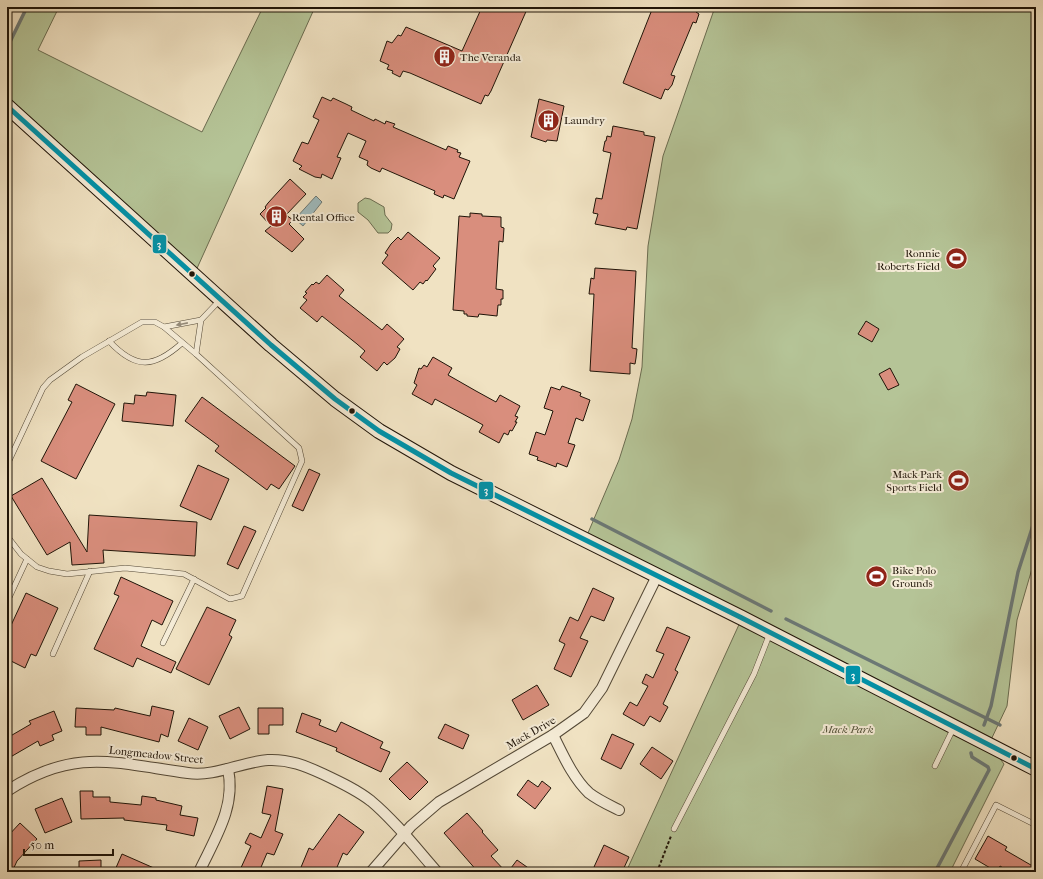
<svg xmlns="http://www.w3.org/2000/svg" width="1043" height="879" font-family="'IM FELL French Canon',serif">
	<rect width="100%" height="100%" fill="#f0e2c2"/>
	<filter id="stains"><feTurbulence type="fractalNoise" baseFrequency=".005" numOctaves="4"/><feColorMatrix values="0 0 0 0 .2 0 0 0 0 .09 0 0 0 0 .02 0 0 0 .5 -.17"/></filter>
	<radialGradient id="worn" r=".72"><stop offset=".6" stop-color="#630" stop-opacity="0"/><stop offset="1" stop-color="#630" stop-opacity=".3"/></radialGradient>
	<g fill="#b5c497" stroke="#6a6c50">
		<path d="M27,7H59L38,50L202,132L263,7H315L194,275L7,106V48Z"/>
		<path d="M715,7H1036V555L1017,620L1007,706L989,744L1004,764L950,872H626L742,618L585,540L619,460L632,419L642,367L648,246L663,156Z"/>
		<path d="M365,198L370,199L384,207L385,215L392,224L391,230L388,233H378L368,220L358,212V203Z"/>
	</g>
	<path fill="#9fbbbe" stroke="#6c7875" d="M316,196L322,202L303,226L295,219Z"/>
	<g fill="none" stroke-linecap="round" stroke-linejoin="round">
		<g stroke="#6c7875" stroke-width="3.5">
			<path d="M7,48L27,7"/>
			<path d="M592,519L771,611"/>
			<path d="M786,619L1000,725"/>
			<path d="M984,725L991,706L1018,572L1036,516"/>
			<path d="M935,872L989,770L988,767L972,757L971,753"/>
		</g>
	</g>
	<g fill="#d98e7d" stroke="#1f1408">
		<path d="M482,7H528L491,91L488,96L485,95L481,104L410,73L403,71L400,77L392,73L393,71L387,69L389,65L380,61L387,41L392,43L398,35L401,36L406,27L462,51Z"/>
		<path d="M653,7H698L696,12L699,14L696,23L693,22L671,75L675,76L672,85L668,90L665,89L661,99L623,83Z"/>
		<path d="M322,97L331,101L333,98L346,104L352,107L351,110L374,121L375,119L385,124L386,121L395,124L393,127L446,150L448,146L458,150L457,152L461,153L459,157L470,161L454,199L444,195L443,198L434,194L435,191L382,168L380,172L371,168L367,165L368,161L359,157L366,141L348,133L337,157L341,158L332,179L322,174L321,178L315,177L299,169L302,166L293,161L302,142L308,144L319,120L313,117Z"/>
		<path d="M539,99L564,106L557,141L547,140L546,142L531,137Z"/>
		<path d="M613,126L644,132V135L655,137L637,229L627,227L626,230L621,229L595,224L598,214L593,213L596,198L602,199L611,153L603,151L605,141H606L607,136L611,137Z"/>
		<path d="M290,179L306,194L286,215L293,220L289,224L304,239L292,252L265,231L271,226L260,214L266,208L265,207L268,203Z"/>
		<path d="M470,213L482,214V216L501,217V227L504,228L503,242L499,241L496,289L503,290V299H501V305H498L497,316L479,314L478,317L467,316V314H464V311L453,310L459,216L470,217Z"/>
		<path d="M408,232L440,258L433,266L436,269L427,281L426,280L423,284L420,282L413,290L382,263L388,255L385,253L391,244L398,237L401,240Z"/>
		<path d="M595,268L636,271L632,348L637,349L636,358L635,364L630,363V374L590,371L594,294H589L591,278L594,279Z"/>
		<path d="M327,275L344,290L339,296L382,330L387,324L404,339L397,347L400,349L395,358L387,365L384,362L377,371L360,357L365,351L357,344L322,316L317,322L300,308L307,300L303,297L307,293L305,292L312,284L313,285L316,282L319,284Z"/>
		<path d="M866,321L879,329L872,342L858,334Z"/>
		<path d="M433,357L452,368L448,375L476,391L496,402L500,395L520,406L515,416L518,417L515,422H517L512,431L510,430L508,435L504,433L499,443L479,432L483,425L474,420L435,399L432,405L412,394L417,385L414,383L419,368L421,369L424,365L427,367Z"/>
		<path d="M890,368L899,385L888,390L879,374Z"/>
		<path d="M76,384L115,404L76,479L41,461L72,402L68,400Z"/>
		<path d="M562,386L581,393L580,396L590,400L583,421L576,418L568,443L575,445L567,467L557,463L556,467L543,462L537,460L538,457L529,454L536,432L545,435L553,411L544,408L551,387L560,390Z"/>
		<path d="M147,392L176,395L173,426L122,421L124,403L134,404L135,395L146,396Z"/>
		<path d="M202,397L295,466L279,489L271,484L267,490L215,451L219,446L185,421Z"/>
		<path d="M198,465L229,479L211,520L180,506Z"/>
		<path d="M309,469L320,474L303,511L292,506Z"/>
		<path d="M42,478L87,552L89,515L197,522L195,556L103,550L104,563L72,565L70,542L47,555L11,496Z"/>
		<path d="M244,526L256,531L238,569L227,564Z"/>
		<path d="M121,577L173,601L162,625L152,620L141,646L176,662L171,673L137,658L133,667L94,649L119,596L114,594Z"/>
		<path d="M593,588L614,598L604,621L591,616L580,638L588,641L571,677L554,669L565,644L559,641L570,617L578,621Z"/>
		<path d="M26,593L58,608L36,656L31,654L25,668L7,659V634Z"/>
		<path d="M207,607L236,620L229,635L232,637L209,685L176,669Z"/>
		<path d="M667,627L690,637L675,670L678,672L663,704L668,707L660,722L650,716L644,726L623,714L630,702L637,706L648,686L642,683L646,674L653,678L664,654L656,651Z"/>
		<path d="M537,685L549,705L523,720L512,700Z"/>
		<path d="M152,706L174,711L168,737L161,734L159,742L101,727V735H86V727H75L76,708L114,710L115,708L150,716Z"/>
		<path d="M239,707L250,729L230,739L219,716Z"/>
		<path d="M258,708H283V725H269V734H258Z"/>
		<path d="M54,711L62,731L52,735L54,740L40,746L38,741L7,759V738L31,724L29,721Z"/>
		<path d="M302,713L321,720L319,725L336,732L341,722L383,742L380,748L390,752L381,772L336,751L337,748L296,732Z"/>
		<path d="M189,718L208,727L198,750L178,741Z"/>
		<path d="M445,724L469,735L463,749L438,738Z"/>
		<path d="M612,734L634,744L621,769L601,759Z"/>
		<path d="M652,747L673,761L661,779L640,764Z"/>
		<path d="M407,762L428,782L410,800L389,779Z"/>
		<path d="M528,780L538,787L542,781L551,788L535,809L517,795Z"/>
		<path d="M267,786L283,789L275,831L283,834L274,855L267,853L259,872H239L251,846L245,843L250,833L261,838L271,815L262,813Z"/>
		<path d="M80,791H93V797H110V802L141,805L142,796L156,798V800L182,806L180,815L198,818L194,836L166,830L167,825L124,820V818L81,819Z"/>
		<path d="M62,798L72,822L45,833L35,809Z"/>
		<path d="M467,813L483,831L482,832L498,850L491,856L506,872H478L444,833Z"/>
		<path d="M339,814L364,832L347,855L343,853L335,872H299L309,848L313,850Z"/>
		<path d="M20,823L37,839L17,861L12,872H7V837Z"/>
		<path d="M988,836L1007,847L1005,850L1036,868V872H1010L1000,866L997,872L975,859Z"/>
		<path d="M604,845L629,857L622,872H605L594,867Z"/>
		<path d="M122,854L163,872H120L115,870Z"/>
		<path d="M101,860V872H79V861Z"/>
		<path d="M517,860L534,872H508Z"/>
	</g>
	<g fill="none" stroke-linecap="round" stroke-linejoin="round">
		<defs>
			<g id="service">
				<path d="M164,327L201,320L220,300"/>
				<path d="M109,341C136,370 154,368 182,343"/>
				<path d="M196,354L201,320"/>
				<path d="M7,465L43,388L50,380L82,357L142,322H155L164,327L196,354L299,448L302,461L242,596L230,599L184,574L125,568L67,574L49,571L37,567L21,554L7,536"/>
				<path d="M7,602L27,559"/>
				<path d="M163,643L194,579"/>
				<path d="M53,654L90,571"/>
				<path d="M935,766L954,727"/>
				<path d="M674,829L754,674L770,633"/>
				<path d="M961,872L996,805L1036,825"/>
			</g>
			<g id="minor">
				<path d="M553,735C563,755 573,778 589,793C598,800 609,805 619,810"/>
				<path d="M7,791C75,747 114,763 188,773C215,777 241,762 268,760C289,759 306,766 323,774C340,782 357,790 371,801C395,821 416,848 437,872"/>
				<path d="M199,872C215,838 236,807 228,769"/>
				<path d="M371,872L411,826L439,802L553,735L584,713L602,688L657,576"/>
			</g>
			<path id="secondary" d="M7,106L271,345L335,399L379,431L451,473L742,618L1036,769"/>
		</defs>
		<use href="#service" stroke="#534836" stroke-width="6"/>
		<use href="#minor" stroke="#534836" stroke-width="12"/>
		<use href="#secondary" stroke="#1f1408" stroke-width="16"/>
		<path stroke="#1f1408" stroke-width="2" stroke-dasharray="3 2" stroke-linecap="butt" d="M657,872L671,836"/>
		<use href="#service" stroke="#f5ecd7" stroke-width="5"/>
		<use href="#minor" stroke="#f5ecd7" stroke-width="10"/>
		<use href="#secondary" stroke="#f5ecd7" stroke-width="14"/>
		<defs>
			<path id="bus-1" d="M7,106L271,345L335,399L379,431L451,473L742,618L1036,769"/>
		</defs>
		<use href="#bus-1" stroke="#f5ecd7" stroke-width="8"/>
		<use href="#bus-1" stroke="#0092a9" stroke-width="5"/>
	</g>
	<defs><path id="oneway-solid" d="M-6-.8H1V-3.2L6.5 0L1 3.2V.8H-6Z"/></defs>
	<use fill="#958b7a" href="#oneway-solid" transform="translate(182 324) rotate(169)"/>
	<defs>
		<symbol id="building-disc" viewBox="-11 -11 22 22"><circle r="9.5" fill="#8f2418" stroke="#f5ecd7"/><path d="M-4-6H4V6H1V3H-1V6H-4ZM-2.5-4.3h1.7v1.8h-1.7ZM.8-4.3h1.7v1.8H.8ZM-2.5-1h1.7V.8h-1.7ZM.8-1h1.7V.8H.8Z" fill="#fff"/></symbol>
		<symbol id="stadium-disc" viewBox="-11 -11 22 22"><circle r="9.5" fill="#8f2418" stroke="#f5ecd7"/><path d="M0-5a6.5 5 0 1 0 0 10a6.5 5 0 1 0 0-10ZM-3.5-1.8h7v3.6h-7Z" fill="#fff"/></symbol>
	</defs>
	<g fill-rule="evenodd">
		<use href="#building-disc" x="432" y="44" width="25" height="25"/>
		<use href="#building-disc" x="536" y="108" width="25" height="25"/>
		<use href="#building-disc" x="264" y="204" width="25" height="25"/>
		<use href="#stadium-disc" x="944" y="246" width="25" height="25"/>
		<use href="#stadium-disc" x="946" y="468" width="25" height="25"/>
		<use href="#stadium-disc" x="864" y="564" width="25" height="25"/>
	</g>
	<g fill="#1f1408" stroke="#f5ecd7" stroke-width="1.5">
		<circle cx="192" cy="274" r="3.5"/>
		<circle cx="352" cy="411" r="3.5"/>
		<circle cx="1014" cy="758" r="3.5"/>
	</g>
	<g text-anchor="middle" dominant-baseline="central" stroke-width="4" stroke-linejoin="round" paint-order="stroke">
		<g font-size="11" fill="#1f1408" stroke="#f5ecd7" text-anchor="start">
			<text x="460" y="57">The Veranda</text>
			<text x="564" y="120">Laundry</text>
			<text x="292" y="217">Rental Office</text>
			<text x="940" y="253" text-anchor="end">Ronnie<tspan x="940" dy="13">Roberts Field</tspan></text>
			<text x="942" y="474" text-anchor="end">Mack Park<tspan x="942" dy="13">Sports Field</tspan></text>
			<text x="892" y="570">Bike Polo<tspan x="892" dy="13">Grounds</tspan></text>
		</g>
		<g font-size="11" font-style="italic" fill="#54523a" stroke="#f5ecd7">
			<text x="848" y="729">Mack Park</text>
		</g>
		<g font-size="11" fill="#1f1408" stroke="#f5ecd7">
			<text transform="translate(531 733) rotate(-30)">Mack Drive</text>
			<text transform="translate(156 755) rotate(6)">Longmeadow Street</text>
		</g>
	</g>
	<g stroke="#f5ecd7" stroke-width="1.5">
		<rect x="152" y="234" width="15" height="20" rx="4" fill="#0092a9"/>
		<rect x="478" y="481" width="16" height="19" rx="4" fill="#0092a9"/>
		<rect x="845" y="665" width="16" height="20" rx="4" fill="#0092a9"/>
	</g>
	<g font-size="11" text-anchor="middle" font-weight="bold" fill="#fff">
		<text x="159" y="248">3</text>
		<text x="486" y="494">3</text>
		<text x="853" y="679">3</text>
	</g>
	<rect width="1043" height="879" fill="none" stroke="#f0e2c2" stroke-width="24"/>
	<rect x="8" y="8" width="1027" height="863" fill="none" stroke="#1f1408" stroke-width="2"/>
	<rect x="12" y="12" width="1019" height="855" fill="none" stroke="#1f1408"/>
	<path d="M24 849v6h89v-6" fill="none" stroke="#1f1408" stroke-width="2"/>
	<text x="30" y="849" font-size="12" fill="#1f1408" stroke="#f5ecd7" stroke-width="3" paint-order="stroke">50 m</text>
	<rect width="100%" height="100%" filter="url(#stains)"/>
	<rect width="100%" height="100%" fill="url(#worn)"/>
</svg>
